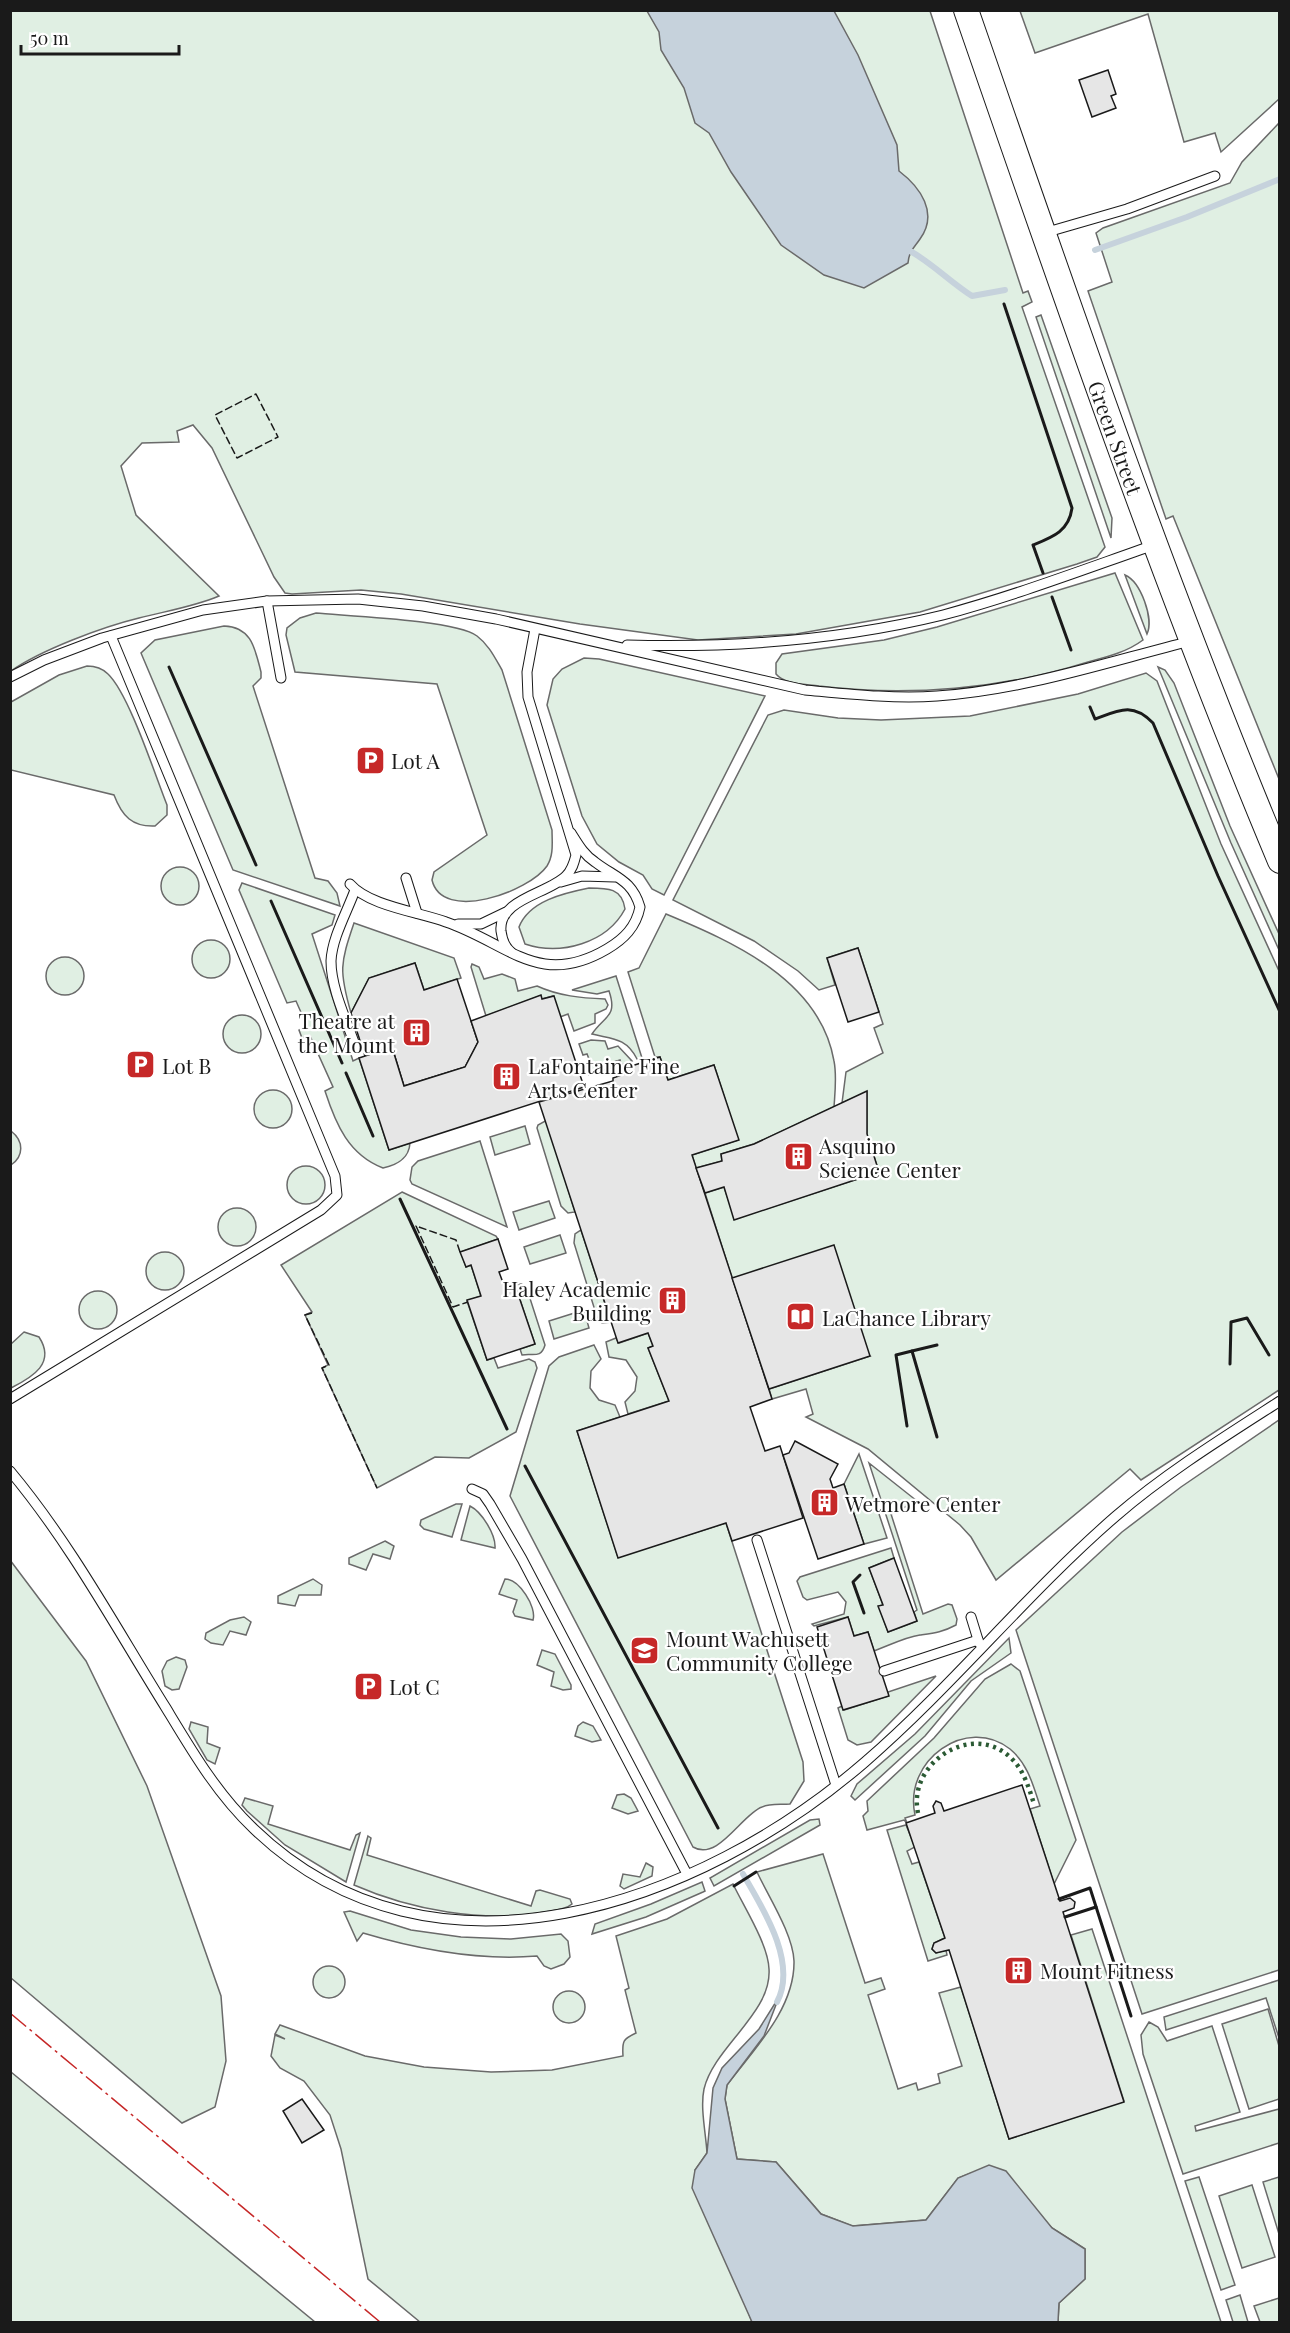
<svg xmlns="http://www.w3.org/2000/svg" width="1290" height="2333" font-family="'Playfair Display',serif">
	<rect width="100%" height="100%" fill="#fff"/>
	<g fill="#e0efe3" stroke="#6a6a6a" stroke-width="1.5">
		<path d="M11,11H930L1023,293L1028,291L1032,302L1022,307L1105,547L1097,557L1077,564L920,612L796,634L698,640L580,624L401,594L361,590L292,594L285,593L274,577L212,448L193,425L177,431L179,442L142,443L121,466L136,515L219,596C193,607 166,611 139,618C102,627 41,650 11,671Z"/>
		<path d="M1020,11H1279V99L1221,152L1215,133L1184,142L1148,14L1035,53Z"/>
		<path d="M1279,123V779L1173,516L1166,519L1088,291L1112,282L1096,233L1103,228L1230,183L1242,162Z"/>
		<path d="M1041,315L1112,518L1111,538L1036,317Z"/>
		<path d="M1115,573L1143,640C1127,652 1107,657 1088,662C1002,689 909,697 819,686C806,684 785,685 776,674V663L782,654L884,640L937,627Z"/>
		<path d="M1125,575C1141,582 1154,619 1147,634Z"/>
		<path d="M316,613C348,616 456,620 477,636C489,645 495,658 502,670L552,830C552,842 554,855 547,866C529,892 442,923 432,880L434,872L487,835L437,684L295,672L286,635L287,628L300,618Z"/>
		<path d="M224,626C252,627 255,649 261,672V678L253,686L315,878L328,881L337,893L340,906L233,870L141,653L155,640Z"/>
		<path d="M584,658L599,659L765,696L664,895L652,889L643,875L619,862L597,844L582,816L547,705L553,679L562,669Z"/>
		<path d="M87,666C95,666 102,668 108,674C129,694 155,775 167,805V815L155,826C132,827 122,816 114,795L11,770V702L59,675Z"/>
		<path d="M1158,667L1165,670L1174,683L1230,826L1279,934V950L1231,843Z"/>
		<path d="M1146,673L1157,681L1221,844L1279,971V1390L1141,1480L1130,1469L996,1580L971,1537L960,1525L868,1449L806,1417L813,1414L806,1389L772,1399L769,1389L870,1356L732,1278L705,1193L724,1187L735,1219L879,1172L867,1134V1092L842,1103L846,1072L883,1053L874,1028L883,1024L858,948L827,958L835,985L819,990L798,971L754,941L673,900L768,715L784,710L838,718L881,720L970,716L1078,694Z"/>
		<circle cx="180" cy="886" r="19"/>
		<path d="M242,883L335,915L332,925L312,934L353,1061L359,1058L389,1150L410,1143C409,1159 397,1165 383,1168C349,1155 336,1125 325,1091L333,1087L310,1036L302,1038L299,1030L307,1026L296,1001L287,1003L239,890Z"/>
		<path d="M589,888C608,888 622,888 625,909C607,943 561,956 525,944L519,927C529,901 564,893 589,888Z"/>
		<path d="M666,914C733,942 820,980 834,1061C837,1076 835,1092 834,1107L754,1144L721,1154L722,1161L696,1168L692,1155L738,1140L714,1065L668,1080L660,1057H655L628,972L639,968Z"/>
		<path d="M354,923L454,958L461,978L424,990L415,963L369,978L351,1013C339,971 340,964 354,923Z"/>
		<circle cx="211" cy="959" r="19"/>
		<circle cx="65" cy="976" r="19"/>
		<path d="M472,964L479,967L484,979L502,974L515,979L518,991L537,986C559,996 581,998 605,999L608,1005L606,1009L595,1014V1023L574,1031L568,1014L560,1017L553,996L542,999L540,996L486,1016L471,967Z"/>
		<path d="M616,976L642,1058L637,1059C626,1037 611,1039 592,1034C604,1016 618,1017 609,991L597,994L572,990Z"/>
		<circle cx="242" cy="1034" r="19"/>
		<path d="M591,1040L605,1041L608,1049L618,1046L632,1061L621,1065L620,1060L610,1063L611,1068L589,1075L586,1066L591,1064L587,1054L583,1055L579,1044Z"/>
		<circle cx="273" cy="1109" r="19"/>
		<path d="M547,1120L575,1212L568,1213L561,1206L537,1128L538,1125Z"/>
		<path d="M525,1126L530,1144L495,1155L490,1137Z"/>
		<path d="M11,1131C24,1141 24,1156 11,1165Z"/>
		<path d="M480,1141L507,1227L412,1184L410,1180L412,1167L418,1161Z"/>
		<circle cx="306" cy="1185" r="19"/>
		<path d="M402,1192L496,1236L498,1239L461,1252L466,1267L471,1265L481,1296L467,1301L487,1360L494,1358L498,1368L529,1359L535,1362L537,1368L516,1432L469,1458L435,1457L377,1488L322,1368L328,1365L305,1315L312,1312L281,1265Z"/>
		<path d="M549,1201L555,1218L519,1230L513,1212Z"/>
		<circle cx="237" cy="1227" r="19"/>
		<path d="M581,1230L611,1322L602,1323L597,1317L574,1243L575,1234Z"/>
		<path d="M560,1235L566,1253L530,1264L524,1247Z"/>
		<circle cx="165" cy="1271" r="19"/>
		<path d="M521,1284L526,1286L545,1345C541,1359 533,1353 522,1355L520,1349L535,1344L515,1285Z"/>
		<circle cx="98" cy="1310" r="19"/>
		<path d="M584,1310L589,1328L554,1339L549,1321Z"/>
		<path d="M24,1332L39,1337C56,1363 33,1377 11,1388V1344Z"/>
		<path d="M648,1333L653,1346L648,1348L669,1401L628,1414L625,1402L635,1391L637,1377L626,1360L609,1357L606,1342L616,1338L619,1343Z"/>
		<path d="M594,1345L601,1359L591,1371L590,1388L599,1400L615,1405L620,1417L577,1431L618,1557L726,1523L803,1762L804,1781L790,1804C781,1805 770,1803 762,1807C742,1814 718,1862 693,1847L510,1496L549,1366L559,1357Z"/>
		<path d="M1279,1420V1970L1142,2014L1016,1630L1122,1532L1181,1487Z"/>
		<path d="M859,1454L887,1538L864,1544L844,1484Z"/>
		<path d="M869,1463L917,1501L891,1514L923,1614L948,1604L952,1605L957,1619L956,1625C943,1632 934,1633 920,1635C905,1637 888,1646 874,1651L868,1632L854,1636L848,1617L814,1626L812,1624L844,1614L846,1602L838,1592L807,1600L803,1597L797,1581L800,1577L891,1548L894,1558L869,1568L883,1605L879,1606L888,1632L917,1621L914,1612L917,1610Z"/>
		<path d="M456,1504H462L452,1537L424,1529L420,1525L421,1520Z"/>
		<path d="M470,1506C482,1512 496,1535 495,1548L461,1540Z"/>
		<path d="M385,1541L394,1546L390,1559L373,1554L366,1570L349,1564V1558Z"/>
		<path d="M10,1560L86,1661L147,1786L221,1996L226,2061L215,2107L182,2123L11,1978Z"/>
		<path d="M313,1579L322,1585L321,1595H299L295,1606L278,1603V1596Z"/>
		<path d="M505,1579C519,1579 537,1607 533,1620L515,1616L513,1612L517,1600L499,1594Z"/>
		<path d="M244,1617L251,1622L246,1635L230,1631L223,1645L211,1643L205,1639L206,1633L230,1620Z"/>
		<path d="M1009,1638L1011,1653L971,1681L925,1736L855,1800L851,1796L857,1784L915,1734Z"/>
		<path d="M542,1650L555,1654L571,1685V1689L563,1690L551,1686L554,1672L537,1665Z"/>
		<path d="M176,1657L185,1660L187,1667L179,1689L172,1690L165,1686L162,1671L167,1661Z"/>
		<path d="M1011,1664L1020,1671L1076,1840L1054,1884L1030,1809L1040,1806C1033,1785 1028,1764 1010,1749C967,1715 903,1760 915,1815L905,1818L907,1823L904,1820L867,1830L863,1816L868,1811L867,1801L934,1738L985,1679Z"/>
		<path d="M936,1676L871,1742L857,1745L848,1740L838,1708L842,1706L844,1710L888,1696V1692Z"/>
		<path d="M191,1722L208,1727L207,1743L220,1748L215,1764L207,1760L189,1729Z"/>
		<path d="M583,1722L593,1726L601,1740L592,1742L575,1736L578,1726Z"/>
		<path d="M624,1794L631,1798L638,1811L628,1814L612,1808L617,1795Z"/>
		<path d="M245,1798L273,1806L268,1824L350,1850L356,1835L360,1833L346,1882L285,1845L247,1811L242,1805Z"/>
		<path d="M819,1819L820,1825L714,1886L710,1878L810,1820Z"/>
		<path d="M906,1825L915,1847L907,1851L912,1864L919,1862L945,1938L934,1943L932,1949L936,1953L946,1950L947,1955L928,1961L887,1830Z"/>
		<path d="M368,1836L371,1838L367,1855L531,1906L536,1891L540,1890L570,1899L572,1904C565,1910 554,1910 545,1912C483,1923 411,1910 354,1885Z"/>
		<path d="M823,1854L865,1983L881,1978L885,1989L868,1995L898,2089L916,2083L918,2090L940,2083L938,2074L962,2066L939,1993L961,1987L1009,2139L1124,2101L1071,1935L1092,1929L1221,2322H1058L1059,2303L1085,2279V2249L1052,2228L1031,2205L971,2173L958,2178L926,2220L852,2226L821,2214L776,2162L737,2159L725,2099L727,2085C753,2050 795,2009 794,1961C793,1934 768,1896 757,1872Z"/>
		<path d="M646,1863L653,1867L652,1876L624,1889L620,1886L623,1874L640,1877Z"/>
		<path d="M702,1882L705,1891L703,1892L646,1917L592,1934L595,1924L651,1904Z"/>
		<path d="M733,1884C744,1907 768,1944 769,1969C772,2013 714,2047 704,2089C700,2108 706,2134 707,2153L695,2170L752,2322H420L368,2279L341,2149L330,2115L304,2081L280,2068L271,2056L275,2035L285,2039L275,2034L280,2025L365,2056L424,2067L491,2072L552,2070L623,2056C622,2041 623,2039 636,2033L625,1990L629,1988L616,1936L667,1919Z"/>
		<path d="M350,1911L411,1930L461,1937L511,1939L561,1934L568,1941L570,1957L564,1964L551,1969L544,1966L537,1956C478,1961 420,1950 363,1933L357,1941L344,1912Z"/>
		<circle cx="329" cy="1982" r="16"/>
		<path d="M1279,1980V2038L1266,1998L1166,2030L1164,2017Z"/>
		<circle cx="569" cy="2007" r="16"/>
		<path d="M1268,2009L1279,2046V2099L1249,2109L1222,2024Z"/>
		<path d="M1149,2022L1158,2027L1167,2041L1212,2026L1240,2112L1195,2126L1196,2131L1279,2109V2143L1183,2174L1143,2054L1141,2035Z"/>
		<path d="M11,2072L315,2322H11Z"/>
		<path d="M1199,2177L1235,2285L1221,2290L1185,2181Z"/>
		<path d="M1279,2177H1280L1279,2234L1263,2182Z"/>
		<path d="M1252,2185L1275,2257L1242,2268L1219,2196Z"/>
		<path d="M1240,2295L1248,2322H1233L1226,2300Z"/>
		<path d="M1279,2298V2322H1260L1254,2306Z"/>
	</g>
	<g fill="#c6d2dc" stroke="#6a6a6a" stroke-width="1.5">
		<path d="M647,11H834L858,55L897,145L899,171C920,187 939,213 920,239C914,248 909,251 908,263L864,288L824,275L781,245L731,172L709,133L695,123L684,88L661,50L659,32Z"/>
		<path d="M779,1997L764,2036L727,2085L725,2099L737,2159L776,2162L821,2214L853,2226L926,2220L958,2178L989,2165L1006,2171L1052,2228L1085,2249V2279L1059,2303L1058,2322H752L692,2188L695,2170L707,2153L713,2088L722,2068L759,2029Z"/>
	</g>
	<g fill="none" stroke-linecap="round" stroke-linejoin="round">
		<g stroke="#c6d2dc" stroke-width="6">
			<path d="M1095,250L1187,217L1280,179"/>
			<path d="M910,251C932,263 950,282 972,296L1005,290"/>
			<path d="M743,1874C762,1907 798,1962 777,2002"/>
		</g>
	</g>
	<g fill="#e6e6e6" stroke="#1a1a1a" stroke-width="1.5">
		<path d="M1108,70L1116,94L1111,96L1116,108L1092,117L1079,80Z"/>
		<path d="M858,948L879,1012L848,1022L827,958Z"/>
		<path d="M415,963L424,990L457,979L478,1042L465,1067L404,1086L392,1047L365,1056L351,1013L369,978Z"/>
		<path d="M541,995L542,999L554,996L584,1087L389,1150L359,1058L392,1047L404,1086L465,1067L478,1042L471,1021Z"/>
		<path d="M660,1057L668,1080L714,1065L739,1140L692,1155L772,1399L750,1407L765,1451L780,1446L803,1518L732,1541L726,1523L618,1558L577,1431L669,1401L648,1348L653,1346L648,1333L618,1343L539,1102L613,1081V1078L627,1073L625,1068Z"/>
		<path d="M867,1091V1134L879,1172L734,1220L724,1187L705,1193L696,1168L722,1161L721,1154L754,1144Z"/>
		<path d="M498,1239L508,1269L499,1272L505,1288L515,1285L535,1344L487,1360L467,1300L481,1296L471,1265L466,1267L460,1252Z"/>
		<path d="M834,1245L870,1356L769,1389L732,1278Z"/>
		<path d="M795,1441L838,1464L830,1479L833,1488L844,1484L864,1544L818,1559L783,1455L789,1453Z"/>
		<path d="M894,1558L917,1621L888,1632L878,1606L883,1605L869,1568Z"/>
		<path d="M848,1617L854,1636L868,1632L889,1696L843,1710L817,1627Z"/>
		<path d="M1022,1785L1060,1901L1070,1898L1075,1902L1074,1908L1063,1912L1124,2102L1009,2139L949,1950L936,1953L932,1949L934,1943L945,1938L906,1823L935,1813L933,1806L936,1801L941,1803L944,1811Z"/>
		<path d="M302,2099L324,2130L302,2143L283,2111Z"/>
	</g>
	<g fill="none" stroke-linecap="round" stroke-linejoin="round">
		<defs>
			<g id="service">
				<path d="M1044,233L1127,209L1215,176"/>
				<path d="M267,601L281,678"/>
				<path d="M627,645C731,648 841,640 943,615C1014,596 1085,569 1154,545"/>
				<path d="M10,677L44,660L102,638L203,610L267,601L358,599L423,606L496,619L805,690C849,694 893,699 937,696C1024,690 1107,662 1191,641"/>
				<path d="M406,878L417,913"/>
				<path d="M561,882L582,876L615,877"/>
				<path d="M350,884C369,906 419,912 446,922C508,943 539,989 607,949C624,939 636,927 640,907C632,880 616,878 595,862C584,855 578,844 571,833"/>
				<path d="M355,890C347,912 332,938 331,961C331,989 347,1021 356,1048"/>
				<path d="M458,924H481L506,912"/>
				<path d="M511,952C505,947 502,939 501,931C498,899 548,894 566,876C572,870 574,863 576,855L528,697L527,672L535,629"/>
				<path d="M10,1399L321,1210L337,1195L335,1176L111,636"/>
				<path d="M10,1471C71,1544 116,1628 166,1708C192,1751 217,1794 254,1829C433,2001 701,1904 865,1762C954,1685 1027,1593 1116,1516C1166,1473 1224,1437 1280,1401"/>
				<path d="M472,1489L483,1494L490,1504L522,1559L687,1874"/>
				<path d="M757,1540L836,1785"/>
				<path d="M971,1617L979,1643"/>
				<path d="M884,1671L978,1640"/>
			</g>
			<g id="tertiary">
				<path id="s1" d="M966,10C1065,296 1163,582 1280,861"/>
			</g>
		</defs>
		<use href="#service" stroke="#1a1a1a" stroke-width="11"/>
		<use href="#tertiary" stroke="#1a1a1a" stroke-width="26"/>
		<use href="#service" stroke="#fff" stroke-width="9"/>
		<use href="#tertiary" stroke="#fff" stroke-width="24"/>
		<path stroke="#2b5a34" stroke-width="4.5" stroke-dasharray="3 4.5" stroke-linecap="butt" d="M918,1813C907,1762 974,1720 1012,1759C1024,1771 1029,1788 1034,1804"/>
		<g stroke="#1a1a1a" stroke-width="1.5" stroke-dasharray="8 3" stroke-linecap="butt">
			<path d="M256,394L278,437L237,458L215,415Z"/>
			<path d="M460,1252L456,1240L416,1226L453,1307L468,1302"/>
			<path d="M312,1313L305,1315L329,1365L322,1368L377,1488"/>
		</g>
		<g stroke="#1a1a1a" stroke-width="3">
			<path d="M1004,304L1072,508C1069,531 1053,537 1033,545L1043,573"/>
			<path d="M1052,597L1071,650"/>
			<path d="M169,667L256,865"/>
			<path d="M1090,707L1095,719C1119,710 1133,702 1153,723L1218,876L1280,1012"/>
			<path d="M271,901L342,1063"/>
			<path d="M346,1073L373,1136"/>
			<path d="M400,1199L507,1429"/>
			<path d="M912,1351L937,1345"/>
			<path d="M1230,1364L1231,1322L1247,1318L1269,1355"/>
			<path d="M907,1426L896,1355L912,1351L937,1437"/>
			<path d="M525,1466L718,1828"/>
			<path d="M860,1575L853,1582L864,1613"/>
			<path d="M734,1886L756,1872"/>
			<path d="M1059,1899L1090,1888L1131,2016"/>
			<path d="M1065,1917L1096,1907"/>
		</g>
		<path stroke="#c62828" stroke-width="1.5" stroke-dasharray="21 4.5 3 4.5" stroke-linecap="butt" d="M10,2013L380,2322"/>
	</g>
	<defs>
		<symbol id="parking-square" viewBox="-11 -11 22 22"><rect x="-9" y="-9" width="18" height="18" rx="4" fill="#c62828" stroke="#fff"/><path d="M-3.5-5.5H1a3.5 3.5 0 0 1 0 7H-1V5.5H-3.5ZM-1-3.4V-.6H.8a1.4 1.4 0 0 0 0-2.8Z" fill="#fff"/></symbol>
		<symbol id="building-square" viewBox="-11 -11 22 22"><rect x="-9" y="-9" width="18" height="18" rx="4" fill="#c62828" stroke="#fff"/><path d="M-4-6H4V6H1V3H-1V6H-4ZM-2.5-4.3h1.7v1.8h-1.7ZM.8-4.3h1.7v1.8H.8ZM-2.5-1h1.7V.8h-1.7ZM.8-1h1.7V.8H.8Z" fill="#fff"/></symbol>
		<symbol id="library-square" viewBox="-11 -11 22 22"><rect x="-9" y="-9" width="18" height="18" rx="4" fill="#c62828" stroke="#fff"/><path d="M-6-4Q-3-5.5-.7-3.5V5Q-3 3-6 4ZM6-4Q3-5.5 .7-3.5V5Q3 3 6 4Z" fill="#fff"/></symbol>
		<symbol id="university-square" viewBox="-11 -11 22 22"><rect x="-9" y="-9" width="18" height="18" rx="4" fill="#c62828" stroke="#fff"/><path d="M0-5L7-2L0 1L-7-2ZM-4 1L0 2.5L4 1V4Q0 6-4 4Z" fill="#fff"/></symbol>
	</defs>
	<g fill-rule="evenodd">
		<use href="#parking-square" x="354" y="744" width="33" height="33"/>
		<use href="#building-square" x="400" y="1016" width="33" height="33"/>
		<use href="#parking-square" x="124" y="1048" width="33" height="33"/>
		<use href="#building-square" x="490" y="1060" width="33" height="33"/>
		<use href="#building-square" x="782" y="1140" width="33" height="33"/>
		<use href="#building-square" x="656" y="1284" width="33" height="33"/>
		<use href="#library-square" x="784" y="1300" width="33" height="33"/>
		<use href="#building-square" x="808" y="1486" width="33" height="33"/>
		<use href="#university-square" x="628" y="1634" width="33" height="33"/>
		<use href="#parking-square" x="352" y="1670" width="33" height="33"/>
		<use href="#building-square" x="1002" y="1954" width="33" height="33"/>
	</g>
	<g text-anchor="middle" dominant-baseline="central" stroke-width="4.5" stroke-linejoin="round" paint-order="stroke">
		<g font-size="21" fill="#1a1a1a" stroke="#fff">
			<text stroke="none"><textPath href="#s1" startOffset="453">Green Street</textPath></text>
		</g>
		<g font-size="21" fill="#1a1a1a" stroke="#fff" text-anchor="start">
			<text x="391" y="760">Lot A</text>
			<text x="395" y="1020" text-anchor="end">Theatre at<tspan x="395" dy="24">the Mount</tspan></text>
			<text x="162" y="1065">Lot B</text>
			<text x="528" y="1065">LaFontaine Fine<tspan x="528" dy="24">Arts Center</tspan></text>
			<text x="819" y="1145">Asquino<tspan x="819" dy="24">Science Center</tspan></text>
			<text x="651" y="1288" text-anchor="end">Haley Academic<tspan x="651" dy="24">Building</tspan></text>
			<text x="822" y="1317">LaChance Library</text>
			<text x="845" y="1503">Wetmore Center</text>
			<text x="666" y="1638">Mount Wachusett<tspan x="666" dy="24">Community College</tspan></text>
			<text x="389" y="1686">Lot C</text>
			<text x="1040" y="1970">Mount Fitness</text>
		</g>
	</g>
	<rect width="1290" height="2333" fill="none" stroke="#1a1a1a" stroke-width="24"/>
	<path d="M21 45v9h158v-9" fill="none" stroke="#1a1a1a" stroke-width="3"/>
	<text x="30" y="45" font-size="18" fill="#1a1a1a" stroke="#ffffff" stroke-width="4.5" paint-order="stroke">50 m</text>
</svg>
